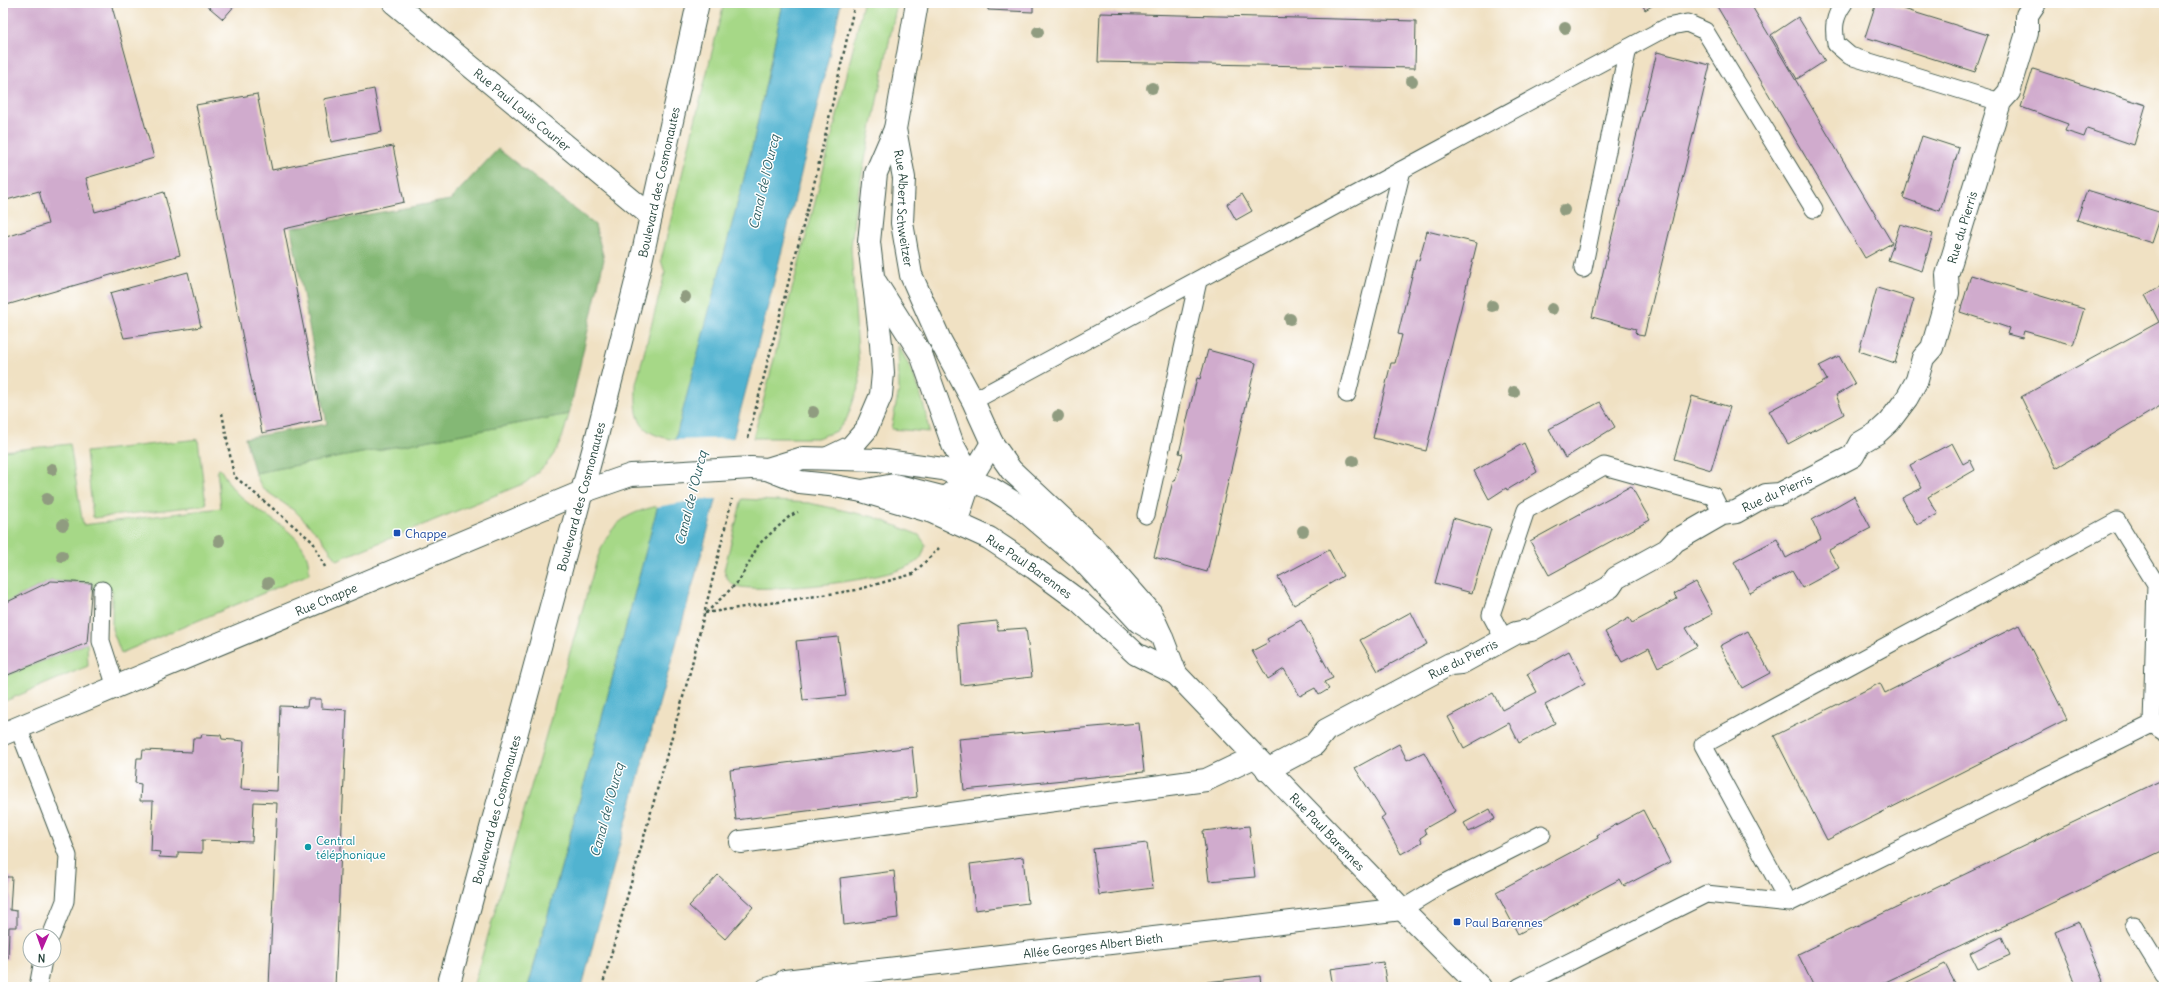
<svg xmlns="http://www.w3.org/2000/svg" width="2167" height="990" font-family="Delius,sans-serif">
	<rect width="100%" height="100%" fill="#fff"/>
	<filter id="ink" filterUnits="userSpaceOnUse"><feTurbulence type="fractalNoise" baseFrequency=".025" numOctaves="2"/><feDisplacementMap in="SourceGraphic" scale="8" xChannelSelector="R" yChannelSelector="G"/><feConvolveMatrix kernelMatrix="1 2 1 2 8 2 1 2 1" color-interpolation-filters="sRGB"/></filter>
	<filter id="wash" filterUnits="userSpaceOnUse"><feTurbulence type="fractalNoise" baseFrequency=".012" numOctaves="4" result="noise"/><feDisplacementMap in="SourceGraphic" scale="16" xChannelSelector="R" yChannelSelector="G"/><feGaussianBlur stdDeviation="0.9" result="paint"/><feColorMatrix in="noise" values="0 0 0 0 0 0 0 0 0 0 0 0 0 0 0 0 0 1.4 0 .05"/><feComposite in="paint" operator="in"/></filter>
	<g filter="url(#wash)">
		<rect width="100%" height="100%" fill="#f0e1c3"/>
		<g fill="#a6d887" stroke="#628a5e">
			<path d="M724,3H783L753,144L676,440C637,434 635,420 636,384L665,273L661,260Z"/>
			<path d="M863,3H897L855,208L851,248L860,383L847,418L837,431L817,438H753C767,391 777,344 790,297C816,199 842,102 863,3Z"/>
			<path d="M898,345C916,377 923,395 929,432L891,429L899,390Z"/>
			<path d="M569,414C560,449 554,460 525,483L337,560L320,536L296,512L262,488L255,473Z"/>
			<path d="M198,439L206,505L93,518L86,452Z"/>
			<path d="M70,444L83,525L221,508L217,470L220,469C225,476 229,484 234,490C257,518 312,529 309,574L121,653L112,629V590H92V583L51,581L3,604V451Z"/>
			<path d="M742,499L809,503L874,517L919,535L926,545C924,549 923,555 920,559C903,580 763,594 736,586C729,584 726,577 724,570Z"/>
			<path d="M658,506L591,759L528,987H473L597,559C610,525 622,514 658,506Z"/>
			<path d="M87,643L88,666L3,702V677Z"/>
		</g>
		<path fill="#84b874" stroke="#527a54" d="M498,149L595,225L604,259L569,414L255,473L245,438L327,424L291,228L450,200Z"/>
		<path fill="#51b3d0" stroke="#387882" d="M783,3H841C805,163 765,321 722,479C676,649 625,817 582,987H528L591,759L753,144Z"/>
		<path fill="#f0e1c3" d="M735,438L719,499H703L656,507L674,440Z"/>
		<g id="blocks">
			<g fill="#d0abcd">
				<path d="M3,3H111L154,158L86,178L95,212L164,192L180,255L3,306V238L48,224L39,191L3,201Z"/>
				<path d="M204,3H237L223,19Z"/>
				<path d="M988,3H1033V12L988,10Z"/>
				<path d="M1642,3H1657L1645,10Z"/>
				<path d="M1715,3H1750L1892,243L1865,258Z"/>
				<path d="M1876,3H1884L1988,35L1975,72L1865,37Z"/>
				<path d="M1100,13L1416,21L1415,68L1098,62Z"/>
				<path d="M1798,17L1825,61L1797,79L1771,35Z"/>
				<path d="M1657,52L1710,65L1644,336L1638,335L1635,332L1636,329L1592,317Z"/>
				<path d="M2033,69L2146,105L2134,145L2087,129L2084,137L2075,134L2065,131L2068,124L2021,107Z"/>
				<path d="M374,89L382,132L331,142L324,99Z"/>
				<path d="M257,94L272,170L393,146L404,202L284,229L322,420L262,433L196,105Z"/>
				<path d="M1922,136L1959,148L1940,211L1903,198Z"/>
				<path d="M2087,190L2162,213L2152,243L2077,220Z"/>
				<path d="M1242,194L1252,211L1236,220L1227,204Z"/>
				<path d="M1900,224L1933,234L1922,271L1888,260Z"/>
				<path d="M1427,231L1477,243L1426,451L1373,438L1391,363H1395L1402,335L1398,334L1416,259L1419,260Z"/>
				<path d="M188,272L201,327L124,338L110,293Z"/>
				<path d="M1971,275L2084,309L2073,345L2024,331L2022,338L2007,334L2009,328L1960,312Z"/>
				<path d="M2164,284V409L2162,405L2056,468L2021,397L2159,322L2145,295Z"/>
				<path d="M1877,288L1914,299L1895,363L1859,351Z"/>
				<path d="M1208,350L1256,363L1207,572L1154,557L1173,481H1175L1183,454L1179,453L1197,378L1200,379Z"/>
				<path d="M1839,356L1855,384L1836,395L1844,414L1788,444L1769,411L1827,380L1819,366Z"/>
				<path d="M1692,396L1730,407L1711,470L1674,459Z"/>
				<path d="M1600,402L1615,427L1565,458L1549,429Z"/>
				<path d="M1524,443L1537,472L1507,490L1506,488L1489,499L1474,471Z"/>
				<path d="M1952,443L1963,464L1970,460L1975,470L1928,497L1938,514L1917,525L1902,498L1922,488L1910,465Z"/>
				<path d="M1631,486L1650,520L1549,575L1530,541Z"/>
				<path d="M1854,496L1871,528L1829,550L1839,568L1802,588L1792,571L1750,593L1734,562L1777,539L1786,558L1821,539L1812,520Z"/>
				<path d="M1453,518L1491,529L1472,593L1435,583Z"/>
				<path d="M1329,550L1343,576L1294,605L1278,577Z"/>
				<path d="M51,581L92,583L87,643L3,677V604Z"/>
				<path d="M1696,582L1713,614L1686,628L1697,646L1658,667L1649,648L1622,662L1605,632L1629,618L1632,623L1677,599L1674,594Z"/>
				<path d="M1411,612L1427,644L1378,671L1360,640Z"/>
				<path d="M1301,620L1333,678L1324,682L1329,689L1319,695L1315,688L1300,696L1284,669L1268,679L1252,651L1269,642L1267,639Z"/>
				<path d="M997,621L998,630L1026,628L1032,677L961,685L957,625Z"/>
				<path d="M2019,625L2067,719L1827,840L1774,736L1880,683L1885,693Z"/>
				<path d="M1748,631L1770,673L1742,688L1720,646Z"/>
				<path d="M838,637L846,696L803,700L796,641Z"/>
				<path d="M1569,651L1585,683L1545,705L1555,723L1519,743L1509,723L1464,748L1448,717L1493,693L1502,710L1537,692L1527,674Z"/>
				<path d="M308,699H321V708L347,710L335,987H269L277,803L254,802L252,842L202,840V853L178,852V858L159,857L160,852L151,851L153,801H140L141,784L135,783L137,758H142L143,750L192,752L193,738H201L202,734L221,735L222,739L244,741L241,789L277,791L280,706L307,707Z"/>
				<path d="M1139,723L1144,772L964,790L959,739Z"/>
				<path d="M1399,744L1407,760L1424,752L1456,811L1424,829L1426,834L1420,838L1422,842L1401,854L1381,818L1385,815L1355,768Z"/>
				<path d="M912,747L917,797L736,820L730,770Z"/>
				<path d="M2164,779V850L1875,987H1814L1798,954Z"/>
				<path d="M1490,809L1495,819L1469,832L1464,823Z"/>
				<path d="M1643,810L1670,862L1624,886L1620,879L1518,934L1496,892L1598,838L1597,835Z"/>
				<path d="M1249,826L1255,877L1209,881L1203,831Z"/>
				<path d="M1147,843L1153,888L1099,895L1093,849Z"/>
				<path d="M1023,857L1028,903L975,910L970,864Z"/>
				<path d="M894,871L898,918L844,925L840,878Z"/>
				<path d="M718,875L753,907L725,939L689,906Z"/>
				<path d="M3,877H12L10,910L17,911V927H9L8,959H3Z"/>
				<path d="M2079,922L2103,981L2088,987H2077L2055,932Z"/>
				<path d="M2002,937L2010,955L1978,969L1970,953Z"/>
				<path d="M1383,962L1387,987H1333L1330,969Z"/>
				<path d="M1945,964L1957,987H1897Z"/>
				<path d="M1260,976L1261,987H1207V982Z"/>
			</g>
		</g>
	</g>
	<g filter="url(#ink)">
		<use href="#blocks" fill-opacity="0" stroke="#3e5649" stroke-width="1"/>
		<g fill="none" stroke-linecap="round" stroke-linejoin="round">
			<defs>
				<g id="lane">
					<path d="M1844,3C1834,17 1833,27 1836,44L1850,56L2000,102"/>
					<path d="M1583,269L1628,48"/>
					<path d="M1347,394L1402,170"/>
					<path d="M973,401L1667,27L1687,23L1705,31L1814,209"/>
					<path d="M1146,515L1198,281"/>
					<path d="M102,590L101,641L116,687"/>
					<path d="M1504,639L1491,615L1526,510L1604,466L1713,496L1722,514"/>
					<path d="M2152,724L2164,732"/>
					<path d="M18,727L68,856L65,901L51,936"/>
					<path d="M1402,909L1443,884L1542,834"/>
					<path d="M2134,926L2164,975"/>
					<path d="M38,987L43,960"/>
					<path d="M765,987L785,981"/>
					<path d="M1519,987L1706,894L1789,903L2152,724L2156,584L2117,521L1703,745L1789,903"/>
				</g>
				<g id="street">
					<path id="s1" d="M394,3L651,216"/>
					<path id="s2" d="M917,3L895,129L904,178L902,223L911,275L940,340L973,401L992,443L1011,470L1094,548L1151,613L1161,635"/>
					<path d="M876,283L921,354L953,445L971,478"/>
					<path d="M828,458L851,447L866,430L881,395L883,373L881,344L869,242L876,173L895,129"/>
					<path d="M862,491L894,485L945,498L971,478"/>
					<path d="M956,523L971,478L992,443"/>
					<path id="s3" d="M1267,770L1314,745L1326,730L1450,664L1461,663L1516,633L1531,630L1610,587L1616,578L1667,550L1675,541L1722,514L1736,512L1766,495L1780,494L1853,456L1860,443L1877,433L1889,422L1907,398L1917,380L1923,358L1932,348L1948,293L1947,275L2000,102L2009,92L2027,33V15L2035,3"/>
					<path d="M741,842L1206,780L1254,757"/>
					<path id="s4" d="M785,981L1402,909"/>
				</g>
				<g id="secondary">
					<path id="s5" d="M751,468L767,469L800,482L829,485L862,491L932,512L989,538L1034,568L1079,601L1136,654L1176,674L1402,909L1480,987"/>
					<path d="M767,469L803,458L879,460L943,469L992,489L1018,505L1081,559L1139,622L1161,635L1176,674"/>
					<path id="s6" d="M3,734L582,492L631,475L652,474"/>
					<path id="s7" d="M448,987L597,436L640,266L698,3"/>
				</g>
			</defs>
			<use href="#lane" stroke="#3e5649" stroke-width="19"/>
			<use href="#street" stroke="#3e5649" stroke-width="24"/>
			<use href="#secondary" stroke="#3e5649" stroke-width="24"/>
			<g stroke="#3e5649" stroke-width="2.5" stroke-dasharray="3 3" stroke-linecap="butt">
				<path d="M222,413L234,476L313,542L325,567"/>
				<path d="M748,438L816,176L855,3"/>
				<path d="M705,613L856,590L913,574L939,548"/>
				<path d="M706,613L739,581L759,544L790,516L798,512"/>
				<path d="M602,987L690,672L732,499"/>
			</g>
			<use href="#lane" stroke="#fff" stroke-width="17"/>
			<use href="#street" stroke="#fff" stroke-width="22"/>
			<use href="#secondary" stroke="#fff" stroke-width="22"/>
			<defs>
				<path id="secondary-bridge" d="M652,474L751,468"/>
			</defs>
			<use href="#secondary-bridge" stroke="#3e5649" stroke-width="24" stroke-linecap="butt"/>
			<use href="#secondary-bridge" stroke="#fff" stroke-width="22"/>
		</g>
		<g fill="#909c80">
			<circle cx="1565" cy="28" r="6"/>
			<circle cx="1038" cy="32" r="6"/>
			<circle cx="1412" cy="81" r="6"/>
			<circle cx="1152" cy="88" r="6"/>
			<circle cx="1564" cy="210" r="6"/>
			<circle cx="685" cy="297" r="6"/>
			<circle cx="1492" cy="306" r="6"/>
			<circle cx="1552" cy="309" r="6"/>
			<circle cx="1290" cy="319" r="6"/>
			<circle cx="1514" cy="392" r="6"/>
			<circle cx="813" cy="412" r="6"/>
			<circle cx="1058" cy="416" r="6"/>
			<circle cx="1353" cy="461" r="6"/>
			<circle cx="52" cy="469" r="6"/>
			<circle cx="47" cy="499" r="6"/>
			<circle cx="63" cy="525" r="6"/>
			<circle cx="1303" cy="531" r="6"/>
			<circle cx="219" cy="541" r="6"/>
			<circle cx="62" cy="556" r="6"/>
			<circle cx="268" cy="583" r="6"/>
		</g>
	</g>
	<g fill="#1a4fb4" stroke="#fff" stroke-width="1.5">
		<rect x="393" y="529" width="8" height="8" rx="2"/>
		<rect x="1453" y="918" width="8" height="8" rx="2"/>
	</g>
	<circle fill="#0f9aa8" stroke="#fff" stroke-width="1.5" cx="308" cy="847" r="4"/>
	<g text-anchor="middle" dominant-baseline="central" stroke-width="3" stroke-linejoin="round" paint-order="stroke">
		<g font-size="12" fill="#1f3d34" stroke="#fff">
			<text stroke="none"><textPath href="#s1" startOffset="167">Rue Paul Louis Courier</textPath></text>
			<text stroke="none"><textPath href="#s7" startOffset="832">Boulevard des Cosmonautes</textPath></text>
			<text stroke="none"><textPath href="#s2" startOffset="208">Rue Albert Schweitzer</textPath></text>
			<text stroke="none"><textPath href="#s3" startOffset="935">Rue du Pierris</textPath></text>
			<text transform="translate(1777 493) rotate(-24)">Rue du Pierris</text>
			<text stroke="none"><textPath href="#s7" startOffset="508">Boulevard des Cosmonautes</textPath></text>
			<text stroke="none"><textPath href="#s5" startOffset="299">Rue Paul Barennes</textPath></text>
			<text stroke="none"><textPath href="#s6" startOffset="350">Rue Chappe</textPath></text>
			<text transform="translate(1463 659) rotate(-26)">Rue du Pierris</text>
			<text stroke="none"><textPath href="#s7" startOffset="184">Boulevard des Cosmonautes</textPath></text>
			<text stroke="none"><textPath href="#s5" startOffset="701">Rue Paul Barennes</textPath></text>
			<text stroke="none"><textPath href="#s4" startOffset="310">Allée Georges Albert Bieth</textPath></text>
		</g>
		<g font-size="12" fill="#164399" stroke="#fff" text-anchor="start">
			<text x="405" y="533">Chappe</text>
			<text x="1465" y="922">Paul Barennes</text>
		</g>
		<g font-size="12" fill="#0d838f" stroke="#fff" text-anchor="start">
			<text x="316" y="840">Central<tspan x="316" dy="14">téléphonique</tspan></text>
		</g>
		<g font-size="13" font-style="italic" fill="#2e6063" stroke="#fff">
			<text transform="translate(764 182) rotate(-77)">Canal de l'Ourcq</text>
			<text transform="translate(691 498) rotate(-76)">Canal de l'Ourcq</text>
			<text transform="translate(607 810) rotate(-75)">Canal de l'Ourcq</text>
		</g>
	</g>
	<rect width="2167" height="990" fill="none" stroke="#fff" stroke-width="16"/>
	<g transform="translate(42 948) rotate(182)"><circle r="19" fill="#ffffff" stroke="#a5b1ae"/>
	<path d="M0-3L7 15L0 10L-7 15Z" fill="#b5179e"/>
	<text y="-6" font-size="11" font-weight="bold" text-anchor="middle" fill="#1f3d34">N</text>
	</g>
</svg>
